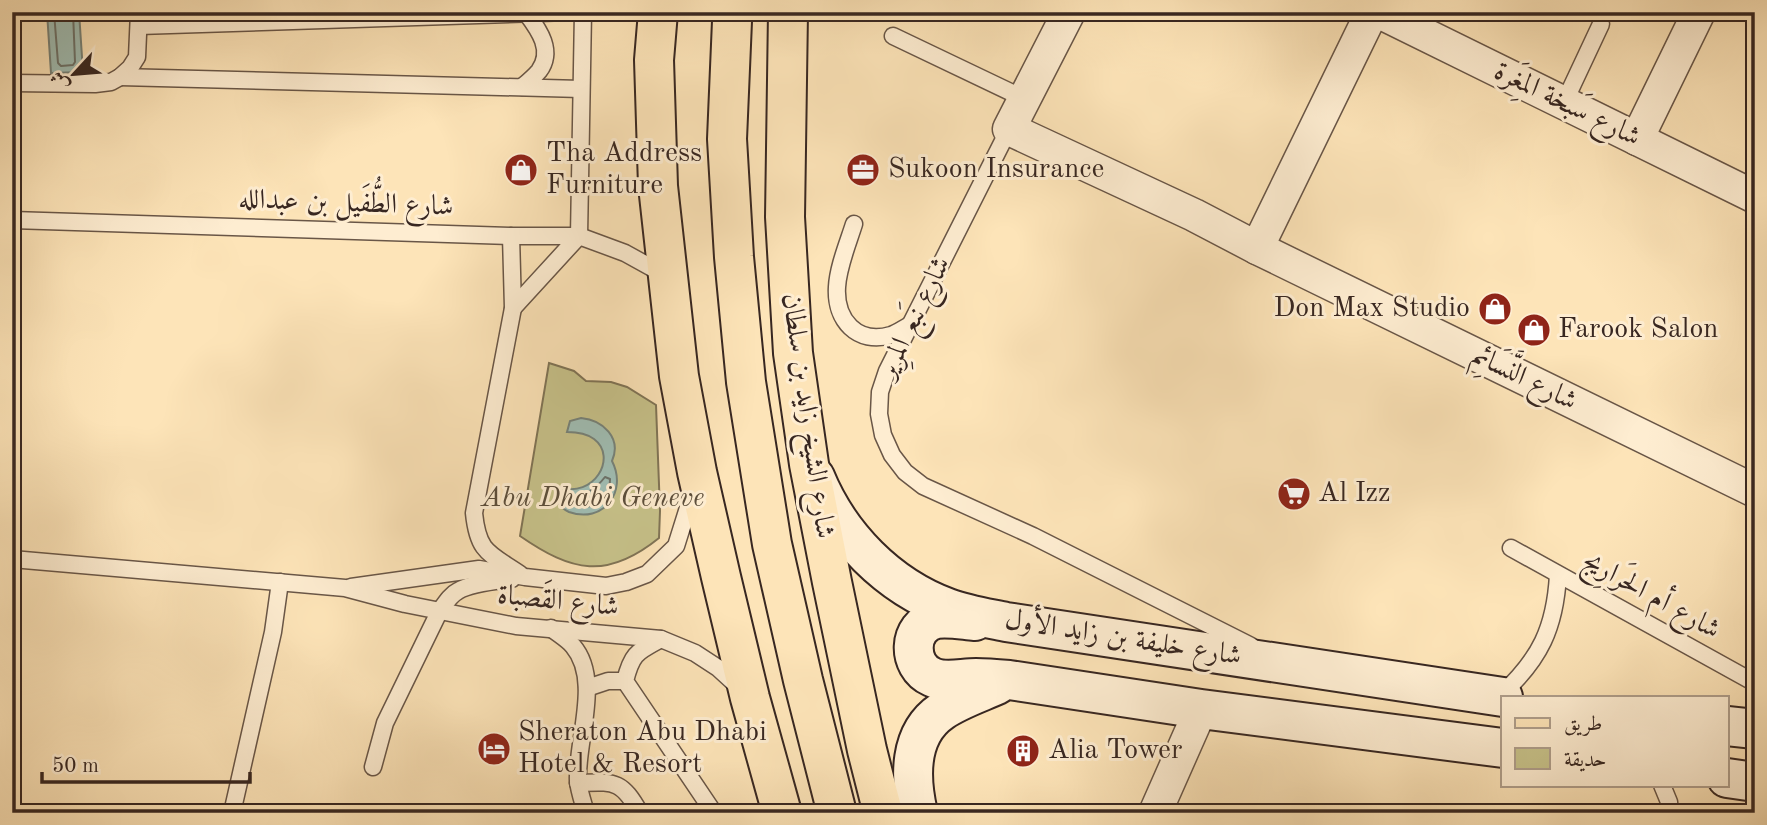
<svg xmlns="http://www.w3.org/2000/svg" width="1767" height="825" font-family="'Old Standard TT',Amiri,serif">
	<rect width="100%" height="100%" fill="#fde4b8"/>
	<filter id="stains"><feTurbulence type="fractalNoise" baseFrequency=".00286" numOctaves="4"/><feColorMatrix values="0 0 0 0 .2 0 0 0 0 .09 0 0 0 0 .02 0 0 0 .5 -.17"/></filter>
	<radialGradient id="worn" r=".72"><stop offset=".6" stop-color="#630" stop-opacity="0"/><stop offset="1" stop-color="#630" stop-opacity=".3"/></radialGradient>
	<path fill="#c7c28a" stroke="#807456" stroke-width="2" d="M549,363L574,371L586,381L611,382L627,387L656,405L660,511L659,538C607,580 572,572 520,536Z"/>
	<g fill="#a0beb4" stroke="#768279" stroke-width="2">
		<path d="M47,12H79L83,72L51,73Z"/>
		<path d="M581,418C603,420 622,438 612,461C628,492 603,524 569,512C564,510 560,506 556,502L559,487C594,499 618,457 594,439C586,433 576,432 567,432L570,421Z"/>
	</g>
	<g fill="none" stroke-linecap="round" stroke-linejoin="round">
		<g stroke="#6c726a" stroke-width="2">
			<path d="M54,12L58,63L61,66L73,65L75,62L73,12"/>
			<path d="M605,477L610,479C610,503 587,514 567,502L568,497C584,497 595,490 605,477Z"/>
		</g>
		<defs>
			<g id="lane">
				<path d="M139,26L569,12"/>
				<path d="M893,36L1025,99"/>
				<path d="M120,77L581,89"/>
				<path d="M12,83L95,84L111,82L120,77L130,68L137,57L139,12"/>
				<path d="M522,87C528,82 534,77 539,71C554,51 539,30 527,14"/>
				<path d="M1564,103L1601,24"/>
				<path d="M1009,129L887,371L880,392L879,414L883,435L892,455L905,472L923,486L1033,536L1251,646"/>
				<path d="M12,220L511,236H579L625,253L663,274"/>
				<path d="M854,224C848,243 838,267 837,287C835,320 857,345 891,335C897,333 904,328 910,325"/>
				<path d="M511,236L513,308L474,513C478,553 489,553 520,574"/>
				<path d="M513,308L579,236L583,12"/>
				<path d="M1511,548L1755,683"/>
				<path d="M12,559L345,588L405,604L516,626L661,639L695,653L718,668L741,689"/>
				<path d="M351,587L479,569L525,577L606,586L626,582L647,574L676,546L692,495"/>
				<path d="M551,628C558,634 567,639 573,646C602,680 576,740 578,781C579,791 583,802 586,813"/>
				<path d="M661,639C637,652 632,653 625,681L714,813"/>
				<path d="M587,688L608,681H625"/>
				<path d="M1501,695C1540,659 1555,628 1558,575"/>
				<path d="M373,767L385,723L439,612C445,604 450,595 458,591C471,583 497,581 512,579"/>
				<path d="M578,783C614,782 621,779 640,813"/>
				<path d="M1662,785L1669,802L1670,813"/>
				<path d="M232,813L273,632L280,582"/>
			</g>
			<g id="street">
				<path d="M1069,12L1009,129L1194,215L1257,248L1755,491"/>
				<path d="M1379,12L1755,197"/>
				<path d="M1637,139L1699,12"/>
				<path d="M1257,248L1372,12"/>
				<path d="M1155,813L1201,709"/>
			</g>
			<g id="secondary">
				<path d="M815,477C839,536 888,586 948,608C967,615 987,618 1006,622L1503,697"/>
				<path d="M975,621C963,620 948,617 936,619C907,626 907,666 932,677C945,683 962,678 976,678C987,678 998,679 1009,680L1201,709L1503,748"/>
				<path d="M1727,726L1755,729"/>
				<path d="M1727,778L1755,782"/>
				<path d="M918,813C910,778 908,734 942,711C958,700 979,693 997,685"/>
			</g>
			<path id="primary" d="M788,12L785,217L793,353L809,464L832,582L867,750L883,813"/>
			<g id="highway">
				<path d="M658,12L654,60L658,186L679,376L697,472L721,577L750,698L782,813"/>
				<path d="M732,21L727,139L734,257L746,382L772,544L803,680L837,813"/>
			</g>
		</defs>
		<use href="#lane" stroke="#695647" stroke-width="19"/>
		<use href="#street" stroke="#695647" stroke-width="35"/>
		<use href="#secondary" stroke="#382721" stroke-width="42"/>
		<use href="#primary" stroke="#382721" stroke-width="42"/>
		<use href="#highway" stroke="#382721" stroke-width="42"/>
		<use href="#lane" stroke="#feedd1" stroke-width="16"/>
		<use href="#street" stroke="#feedd1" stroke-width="32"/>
		<use href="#secondary" stroke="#feedd1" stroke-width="38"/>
		<use href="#primary" stroke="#fde4b8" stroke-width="38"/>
		<use href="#highway" stroke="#fde4b8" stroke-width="38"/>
	</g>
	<defs>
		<symbol id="shop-disc" viewBox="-11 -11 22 22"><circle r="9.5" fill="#8f2418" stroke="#feedd1"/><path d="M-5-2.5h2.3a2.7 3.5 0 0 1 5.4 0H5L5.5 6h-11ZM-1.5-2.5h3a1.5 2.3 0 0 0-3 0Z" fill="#fff"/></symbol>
		<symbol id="office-disc" viewBox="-11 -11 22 22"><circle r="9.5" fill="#8f2418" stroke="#feedd1"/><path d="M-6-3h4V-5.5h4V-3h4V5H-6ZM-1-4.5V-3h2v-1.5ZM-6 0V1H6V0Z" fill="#fff"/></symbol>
		<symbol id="supermarket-disc" viewBox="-11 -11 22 22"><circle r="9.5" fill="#8f2418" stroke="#feedd1"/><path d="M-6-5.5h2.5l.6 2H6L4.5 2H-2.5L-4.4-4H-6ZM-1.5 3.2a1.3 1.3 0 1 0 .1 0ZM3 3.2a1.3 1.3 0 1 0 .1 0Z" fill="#fff"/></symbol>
		<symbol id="hotel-disc" viewBox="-11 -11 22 22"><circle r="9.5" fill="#8f2418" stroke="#feedd1"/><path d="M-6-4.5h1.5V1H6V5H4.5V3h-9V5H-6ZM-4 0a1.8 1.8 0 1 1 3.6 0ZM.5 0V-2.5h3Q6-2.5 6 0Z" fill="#fff"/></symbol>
		<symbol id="building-disc" viewBox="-11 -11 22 22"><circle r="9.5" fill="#8f2418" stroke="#feedd1"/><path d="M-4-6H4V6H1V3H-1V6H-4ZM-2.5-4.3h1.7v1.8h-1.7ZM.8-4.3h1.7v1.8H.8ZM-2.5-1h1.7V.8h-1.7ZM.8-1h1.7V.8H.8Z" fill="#fff"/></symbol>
	</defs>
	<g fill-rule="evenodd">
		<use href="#shop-disc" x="502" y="151" width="38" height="38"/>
		<use href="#office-disc" x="844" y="151" width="38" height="38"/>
		<use href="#shop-disc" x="1476" y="290" width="38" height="38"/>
		<use href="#shop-disc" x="1515" y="311" width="38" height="38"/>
		<use href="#supermarket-disc" x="1275" y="475" width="38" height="38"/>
		<use href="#hotel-disc" x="475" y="730" width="38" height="38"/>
		<use href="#building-disc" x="1004" y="732" width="38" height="38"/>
	</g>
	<g text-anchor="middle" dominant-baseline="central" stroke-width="6" stroke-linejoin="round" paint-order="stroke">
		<g font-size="28" fill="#382721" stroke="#feedd1">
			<text transform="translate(1567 105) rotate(26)">شارع سَبخة المِغَرة</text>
			<text transform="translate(346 204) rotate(2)">شارع الطُّفَيل بن عبدالله</text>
			<text transform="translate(915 318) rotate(-64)">شارع نَبع المرِير</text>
			<text transform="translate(1524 379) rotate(26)">شارع النَّسَائِم</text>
			<text transform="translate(807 416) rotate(82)">شارع الشيخ زايد بن سلطان</text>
			<text transform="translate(1651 596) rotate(29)">شارع أم الحَرارِيج</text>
			<text transform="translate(558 602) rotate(6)">شارع القَصباة</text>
			<text transform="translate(1123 639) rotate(9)">شارع خليفة بن زايد الأول</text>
		</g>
		<g font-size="28" fill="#382721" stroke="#feedd1" text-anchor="start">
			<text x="546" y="154">Tha Address<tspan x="546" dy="32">Furniture</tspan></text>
			<text x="888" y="170">Sukoon Insurance</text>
			<text x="1470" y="309" text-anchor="end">Don Max Studio</text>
			<text x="1558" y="330">Farook Salon</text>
			<text x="1318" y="494">Al Izz</text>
			<text x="518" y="733">Sheraton Abu Dhabi<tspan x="518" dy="32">Hotel &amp; Resort</tspan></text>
			<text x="1048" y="751">Alia Tower</text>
		</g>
		<g font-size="28" font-style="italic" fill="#5c4e3b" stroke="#feedd1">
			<text x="593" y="499">Abu Dhabi Geneve</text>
		</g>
	</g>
	<rect width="1767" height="825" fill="none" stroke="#fde4b8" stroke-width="42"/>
	<rect x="14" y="14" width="1739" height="797" fill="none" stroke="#382721" stroke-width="3.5"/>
	<rect x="21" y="21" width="1725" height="783" fill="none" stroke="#382721" stroke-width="2"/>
	<rect x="1501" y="696" width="228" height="91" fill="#feedd1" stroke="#af9e8b" stroke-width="2"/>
	<rect x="1515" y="718" width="35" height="10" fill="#fde4b8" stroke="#af9e8b" stroke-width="2"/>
	<text x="1564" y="730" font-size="21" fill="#382721">طريق</text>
	<rect x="1515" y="748" width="35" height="21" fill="#c7c28a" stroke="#af9e8b" stroke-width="2"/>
	<text x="1564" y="766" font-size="21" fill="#382721">حديقة</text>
	<g transform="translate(74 74) rotate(244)" stroke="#feedd1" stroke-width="5" paint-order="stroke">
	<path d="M0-5L12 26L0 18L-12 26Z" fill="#382721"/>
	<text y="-10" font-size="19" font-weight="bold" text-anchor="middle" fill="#382721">ش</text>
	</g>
	<path d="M42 772v10h208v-10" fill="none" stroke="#382721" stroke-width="3.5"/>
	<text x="52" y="772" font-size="21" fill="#382721" stroke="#feedd1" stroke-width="5" paint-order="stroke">50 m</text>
	<rect width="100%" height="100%" filter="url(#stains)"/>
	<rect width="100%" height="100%" fill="url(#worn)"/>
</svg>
